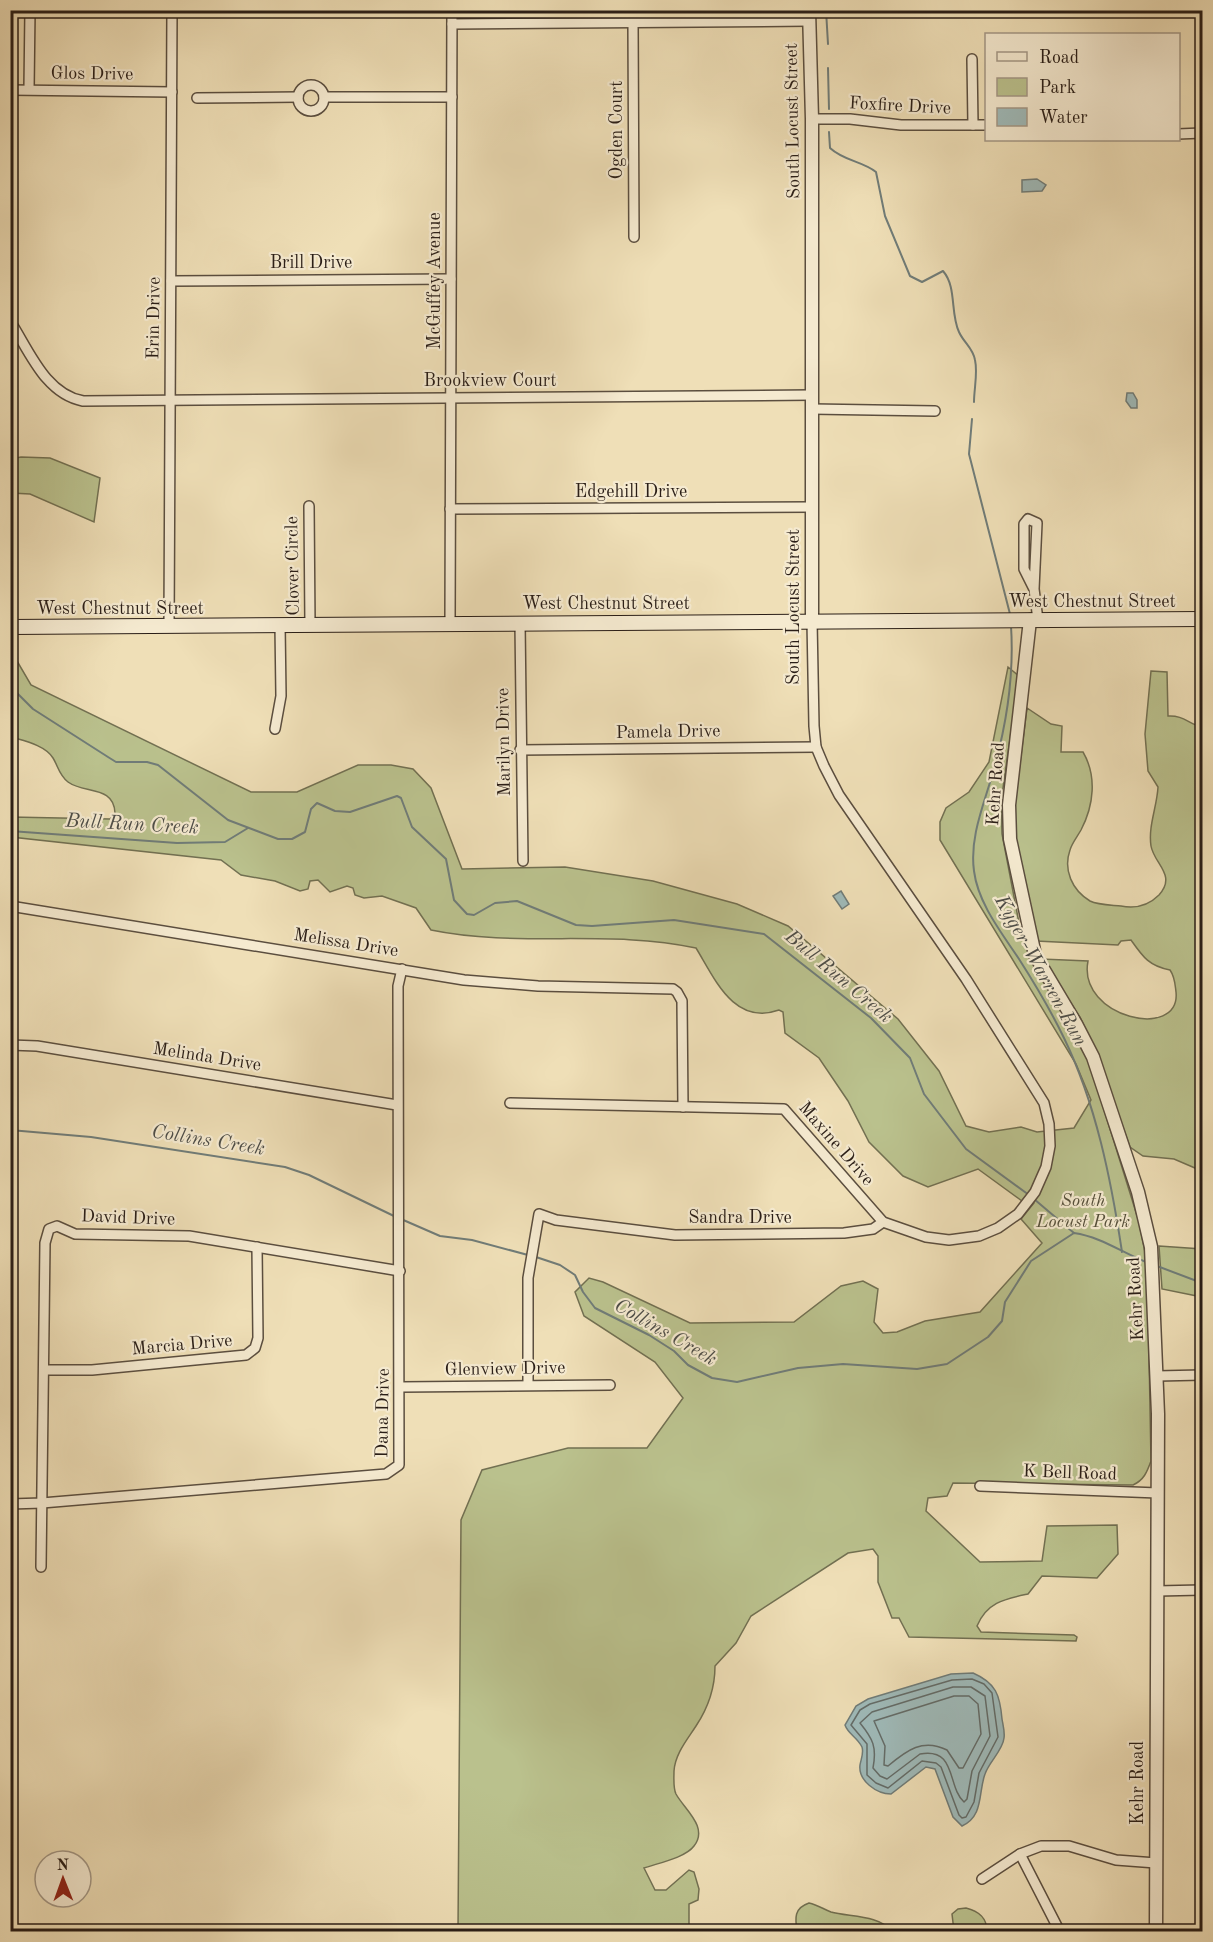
<svg xmlns="http://www.w3.org/2000/svg" width="1213" height="1942" font-family="'Old Standard TT',serif">
	<rect width="100%" height="100%" fill="#efdfb7"/>
	<filter id="stains"><feTurbulence type="fractalNoise" baseFrequency=".00333" numOctaves="4"/><feColorMatrix values="0 0 0 0 .2 0 0 0 0 .09 0 0 0 0 .02 0 0 0 .5 -.17"/></filter>
	<radialGradient id="worn" r=".72"><stop offset=".6" stop-color="#630" stop-opacity="0"/><stop offset="1" stop-color="#630" stop-opacity=".3"/></radialGradient>
	<g fill="#bac18d" stroke="#727052" stroke-width="1.5">
		<path d="M21,457L50,458L100,478L94,522L30,494L11,493V459Z"/>
		<path d="M10,649L31,685L251,792H297L358,765H391L413,769L431,788L462,869L565,867L653,881L737,904L788,926L898,1019L939,1071L966,1126L989,1132L1021,1127L1037,1132L1074,1128L1091,1100L1076,1064L940,840V822L946,808L969,792L989,762L1008,667L1019,676L1001,802L1002,834L1019,923L1035,965L1071,1022L1087,1055L1139,1222L1145,1252L1148,1301L1151,1461C1147,1472 1144,1480 1133,1485L953,1483L947,1496L928,1498L926,1511L980,1562L1042,1561L1047,1526L1117,1525L1118,1554L1097,1578L1042,1576L1028,1594C1005,1599 987,1602 977,1626L981,1632L1074,1635L1077,1637L1076,1641L909,1637L899,1618H892L878,1582V1556L873,1549L848,1553L751,1616L736,1643L715,1666C715,1687 708,1708 696,1726C687,1740 675,1754 674,1771C674,1778 673,1788 676,1794C684,1809 709,1827 694,1846C685,1858 658,1863 644,1868L655,1890H666L689,1870L694,1872L699,1889L698,1900L689,1904V1931H458L461,1520L482,1470L568,1448H647L683,1398L655,1362L584,1316L575,1292L589,1278L603,1282L690,1323L794,1322L841,1286L863,1281L878,1289L874,1322L883,1333L897,1332L925,1321L980,1312L1042,1243L1021,1219L1034,1203L1025,1197L1022,1201L978,1169L928,1187L903,1176L869,1142L848,1101L819,1058L785,1033L783,1012L779,1010C734,1026 715,979 696,948C609,929 518,948 431,930L416,908L382,896L364,898L355,895L353,888L347,886L330,892L318,880L310,881L308,889L300,891L275,881L241,875L221,860L11,837V817L110,819L115,813C114,785 84,794 68,782C59,775 58,766 53,758C45,745 24,741 11,737Z"/>
		<path d="M1151,671L1167,672L1168,716C1183,715 1189,724 1202,727V809L1197,828L1202,830V1171L1174,1159L1143,1156L1130,1147L1099,1060L1080,1017L1042,959L1088,961C1077,1018 1181,1041 1176,992C1175,984 1175,977 1170,970C1149,966 1143,957 1131,940L1121,941L1118,945L1036,941L1017,852L1013,819L1027,708L1051,724L1062,726L1061,752H1083C1097,776 1094,805 1081,830C1077,837 1072,843 1070,850C1063,870 1072,890 1090,901C1098,905 1112,905 1121,906C1136,909 1148,906 1159,895C1177,875 1154,864 1151,846C1148,826 1157,807 1158,787L1148,771L1145,734Z"/>
		<path d="M1159,1246L1202,1249V1297L1162,1289Z"/>
		<path d="M809,1903C818,1905 823,1909 831,1912C849,1917 880,1915 891,1931H797C795,1918 794,1908 809,1903Z"/>
		<path d="M966,1908C979,1911 987,1919 987,1931H954L952,1914L958,1909Z"/>
	</g>
	<g fill="#9fbab9" stroke="#707c78" stroke-width="1.5">
		<path d="M1037,179L1046,185L1042,191L1022,192V180Z"/>
		<path d="M1127,393H1133L1137,400V408H1131L1126,401Z"/>
		<path d="M841,891L849,904L842,909L833,896Z"/>
		<path d="M973,1673C996,1683 1000,1695 1002,1719C1003,1725 1005,1732 1004,1738C1003,1750 989,1762 985,1774C978,1793 984,1816 962,1826L953,1817L935,1769L926,1767L891,1794C877,1794 858,1781 860,1765C861,1759 864,1753 862,1747C857,1737 848,1734 845,1725L856,1706L868,1699L951,1674Z"/>
	</g>
	<g fill="none" stroke-linecap="round" stroke-linejoin="round">
		<g stroke="#646c68" stroke-width="1.5">
			<path d="M972,1679L984,1684L992,1693L998,1737L979,1773L974,1802L966,1817L962,1818L959,1815L941,1767L936,1763L922,1761L888,1788L876,1783L867,1775V1744L851,1725L860,1710L870,1704L952,1680Z"/>
			<path d="M953,1687H971L985,1696L990,1736L972,1771L967,1799L964,1802C947,1787 957,1747 920,1754L887,1779L880,1776L873,1768C877,1747 873,1739 860,1723L872,1712Z"/>
			<path d="M954,1696H969L978,1704L981,1734L963,1768H959L947,1750C923,1738 907,1750 888,1766L884,1765L885,1746L874,1721Z"/>
		</g>
		<g stroke="#707c78" stroke-width="2">
			<path d="M826,10L828,44"/>
			<path d="M828,68L829,109"/>
			<path d="M829,132L830,148C844,161 862,161 876,172L885,216L910,276L922,282L943,271C957,287 950,313 959,332C964,343 973,348 975,360C978,373 974,389 974,402"/>
			<path d="M972,419L969,454L1010,614"/>
			<path d="M1011,626C1014,672 1007,721 995,765C986,800 969,835 974,871C978,903 1001,932 1019,959C1035,984 1051,1011 1064,1038C1096,1104 1111,1179 1122,1252"/>
			<path d="M10,686L33,709L108,757L116,762H147L158,765L228,820L278,839H292L305,832L311,809L317,803L335,811L350,812L397,796L401,798L412,827L446,859L454,900L467,914L474,915L495,903L517,901L576,925L592,926L674,920L764,934L871,1018L910,1058L924,1094L966,1149L1029,1195"/>
			<path d="M10,831L177,843L225,842L248,828"/>
			<path d="M10,1130L91,1137L285,1167L309,1175L396,1217"/>
			<path d="M1034,1199L1074,1233"/>
			<path d="M401,1219L440,1236L472,1240L528,1255"/>
			<path d="M533,1256L560,1265L575,1275L583,1292L595,1308L649,1335L674,1351L688,1365L712,1378L737,1382L798,1368L843,1364L917,1369L947,1364L988,1337L1002,1321L1005,1302L1031,1261L1074,1233C1101,1237 1121,1252 1146,1262"/>
			<path d="M1157,1266L1202,1283"/>
		</g>
		<defs>
			<g id="minor">
				<path d="M633,22L634,237"/>
				<path d="M452,24L809,21"/>
				<path d="M972,59L973,125"/>
				<circle cx="311" cy="98" r="13"/>
				<path d="M29,89L30,10"/>
				<path d="M10,90L172,92"/>
				<path d="M324,97H452"/>
				<path d="M197,98L298,97"/>
				<path d="M812,119H850L901,125H986"/>
				<path d="M1178,134L1202,133"/>
				<path d="M171,281L451,279"/>
				<path d="M10,321C29,350 45,394 83,401L812,395"/>
				<path d="M812,409L935,411"/>
				<path d="M309,506L310,625"/>
				<path d="M450,509L812,507"/>
				<path d="M1034,589L1024,569V524L1028,519L1037,523L1034,589L1038,620"/>
				<path d="M520,623L523,861"/>
				<path d="M450,624L452,10"/>
				<path d="M169,626L172,10"/>
				<path d="M275,729L281,696L280,625"/>
				<path d="M520,750L816,747"/>
				<path d="M10,906L464,980L538,986L673,989L677,992L682,1001L683,1107"/>
				<path d="M10,1045L37,1046L397,1105"/>
				<path d="M510,1103L784,1109L883,1222L926,1237L949,1240L979,1236L998,1228L1018,1214L1035,1192L1046,1167L1050,1146L1049,1124L1044,1103L966,979L839,795L824,766L816,747L814,726L812,621"/>
				<path d="M44,1370H92L246,1355L255,1348L258,1338L257,1247"/>
				<path d="M1157,1376L1202,1375"/>
				<path d="M528,1385V1278L539,1214L556,1220L675,1235L844,1233L873,1229L883,1222"/>
				<path d="M401,1387L610,1385"/>
				<path d="M980,1486L1158,1493"/>
				<path d="M10,1504L42,1503L386,1474L399,1465L398,986L402,969"/>
				<path d="M41,1567L45,1243L49,1229L57,1226L75,1234L189,1236L400,1271"/>
				<path d="M1157,1591L1202,1590"/>
				<path d="M1020,1854L1060,1932"/>
				<path d="M982,1879L1020,1854L1041,1846H1069L1116,1860L1156,1863"/>
			</g>
			<g id="tertiary">
				<path d="M809,10L812,119V621"/>
				<path d="M1030,620L1009,805L1010,839L1035,955L1076,1024L1093,1057L1138,1192L1151,1247L1158,1414L1156,1932"/>
			</g>
			<path id="secondary" d="M10,627L1202,619"/>
		</defs>
		<use href="#minor" stroke="#5b4e3f" stroke-width="12"/>
		<use href="#tertiary" stroke="#5b4e3f" stroke-width="15"/>
		<use href="#secondary" stroke="#2a1e17" stroke-width="16"/>
		<use href="#minor" stroke="#f5ead0" stroke-width="9"/>
		<use href="#tertiary" stroke="#f5ead0" stroke-width="12"/>
		<use href="#secondary" stroke="#f5ead0" stroke-width="14"/>
	</g>
	<g text-anchor="middle" dominant-baseline="central" stroke-width="4.5" stroke-linejoin="round" paint-order="stroke">
		<g font-size="18" fill="#2a1e17" stroke="#f5ead0">
			<text transform="translate(92 74) rotate(1)">Glos Drive</text>
			<text transform="translate(900 106) rotate(3)">Foxfire Drive</text>
			<text transform="translate(793 121) rotate(-91)">South Locust Street</text>
			<text transform="translate(617 130) rotate(-90)">Ogden Court</text>
			<text x="311" y="263">Brill Drive</text>
			<text transform="translate(435 281) rotate(-90)">McGuffey Avenue</text>
			<text transform="translate(154 318) rotate(-89)">Erin Drive</text>
			<text x="490" y="381">Brookview Court</text>
			<text x="631" y="492">Edgehill Drive</text>
			<text transform="translate(293 566) rotate(-91)">Clover Circle</text>
			<text x="1092" y="602">West Chestnut Street</text>
			<text x="606" y="604">West Chestnut Street</text>
			<text transform="translate(794 607) rotate(-90)">South Locust Street</text>
			<text x="120" y="609">West Chestnut Street</text>
			<text transform="translate(668 732) rotate(-1)">Pamela Drive</text>
			<text transform="translate(504 742) rotate(-91)">Marilyn Drive</text>
			<text transform="translate(996 784) rotate(-86)">Kehr Road</text>
			<text transform="translate(346 943) rotate(9)">Melissa Drive</text>
			<text transform="translate(207 1057) rotate(9)">Melinda Drive</text>
			<text transform="translate(836 1144) rotate(49)">Maxine Drive</text>
			<text transform="translate(128 1218) rotate(2)">David Drive</text>
			<text x="740" y="1218">Sandra Drive</text>
			<text transform="translate(1136 1299) rotate(-93)">Kehr Road</text>
			<text transform="translate(182 1345) rotate(-5)">Marcia Drive</text>
			<text transform="translate(505 1369) rotate(-1)">Glenview Drive</text>
			<text transform="translate(383 1413) rotate(-89)">Dana Drive</text>
			<text transform="translate(1070 1473) rotate(2)">K Bell Road</text>
			<text transform="translate(1138 1783) rotate(-90)">Kehr Road</text>
		</g>
		<g font-size="18" font-style="italic" fill="#554f3a" stroke="#f5ead0">
			<text x="1083" y="1201">South<tspan x="1083" dy="21">Locust Park</tspan></text>
		</g>
		<g font-size="20" font-style="italic" fill="#4d4d48" stroke="#f5ead0">
			<text transform="translate(132 825) rotate(3)">Bull Run Creek</text>
			<text transform="translate(1040 971) rotate(61)">Kyger-Warren Run</text>
			<text transform="translate(838 977) rotate(40)">Bull Run Creek</text>
			<text transform="translate(208 1141) rotate(9)">Collins Creek</text>
			<text transform="translate(665 1333) rotate(30)">Collins Creek</text>
		</g>
	</g>
	<rect width="1213" height="1942" fill="none" stroke="#efdfb7" stroke-width="36"/>
	<rect x="12" y="12" width="1189" height="1918" fill="none" stroke="#2a1e17" stroke-width="3"/>
	<rect x="18" y="18" width="1177" height="1906" fill="none" stroke="#2a1e17" stroke-width="1.5"/>
	<rect x="985" y="33" width="195" height="108" fill="#f5ead0" stroke="#a49886" stroke-width="1.5"/>
	<rect x="997" y="52" width="30" height="9" fill="#f5ead0" stroke="#a49886" stroke-width="1.5"/>
	<text x="1039" y="63" font-size="18" fill="#2a1e17">Road</text>
	<rect x="997" y="78" width="30" height="18" fill="#bac18d" stroke="#a49886" stroke-width="1.5"/>
	<text x="1039" y="93" font-size="18" fill="#2a1e17">Park</text>
	<rect x="997" y="108" width="30" height="18" fill="#9fbab9" stroke="#a49886" stroke-width="1.5"/>
	<text x="1039" y="123" font-size="18" fill="#2a1e17">Water</text>
	<g transform="translate(63 1879) rotate(359)"><circle r="28" fill="#f5ead0" stroke="#a49886" stroke-width="1.5"/>
	<path d="M0-4.5L10 22L0 15L-10 22Z" fill="#8f2418"/>
	<text y="-9" font-size="16" font-weight="bold" text-anchor="middle" fill="#2a1e17">N</text>
	</g>
	<rect width="100%" height="100%" filter="url(#stains)"/>
	<rect width="100%" height="100%" fill="url(#worn)"/>
</svg>
